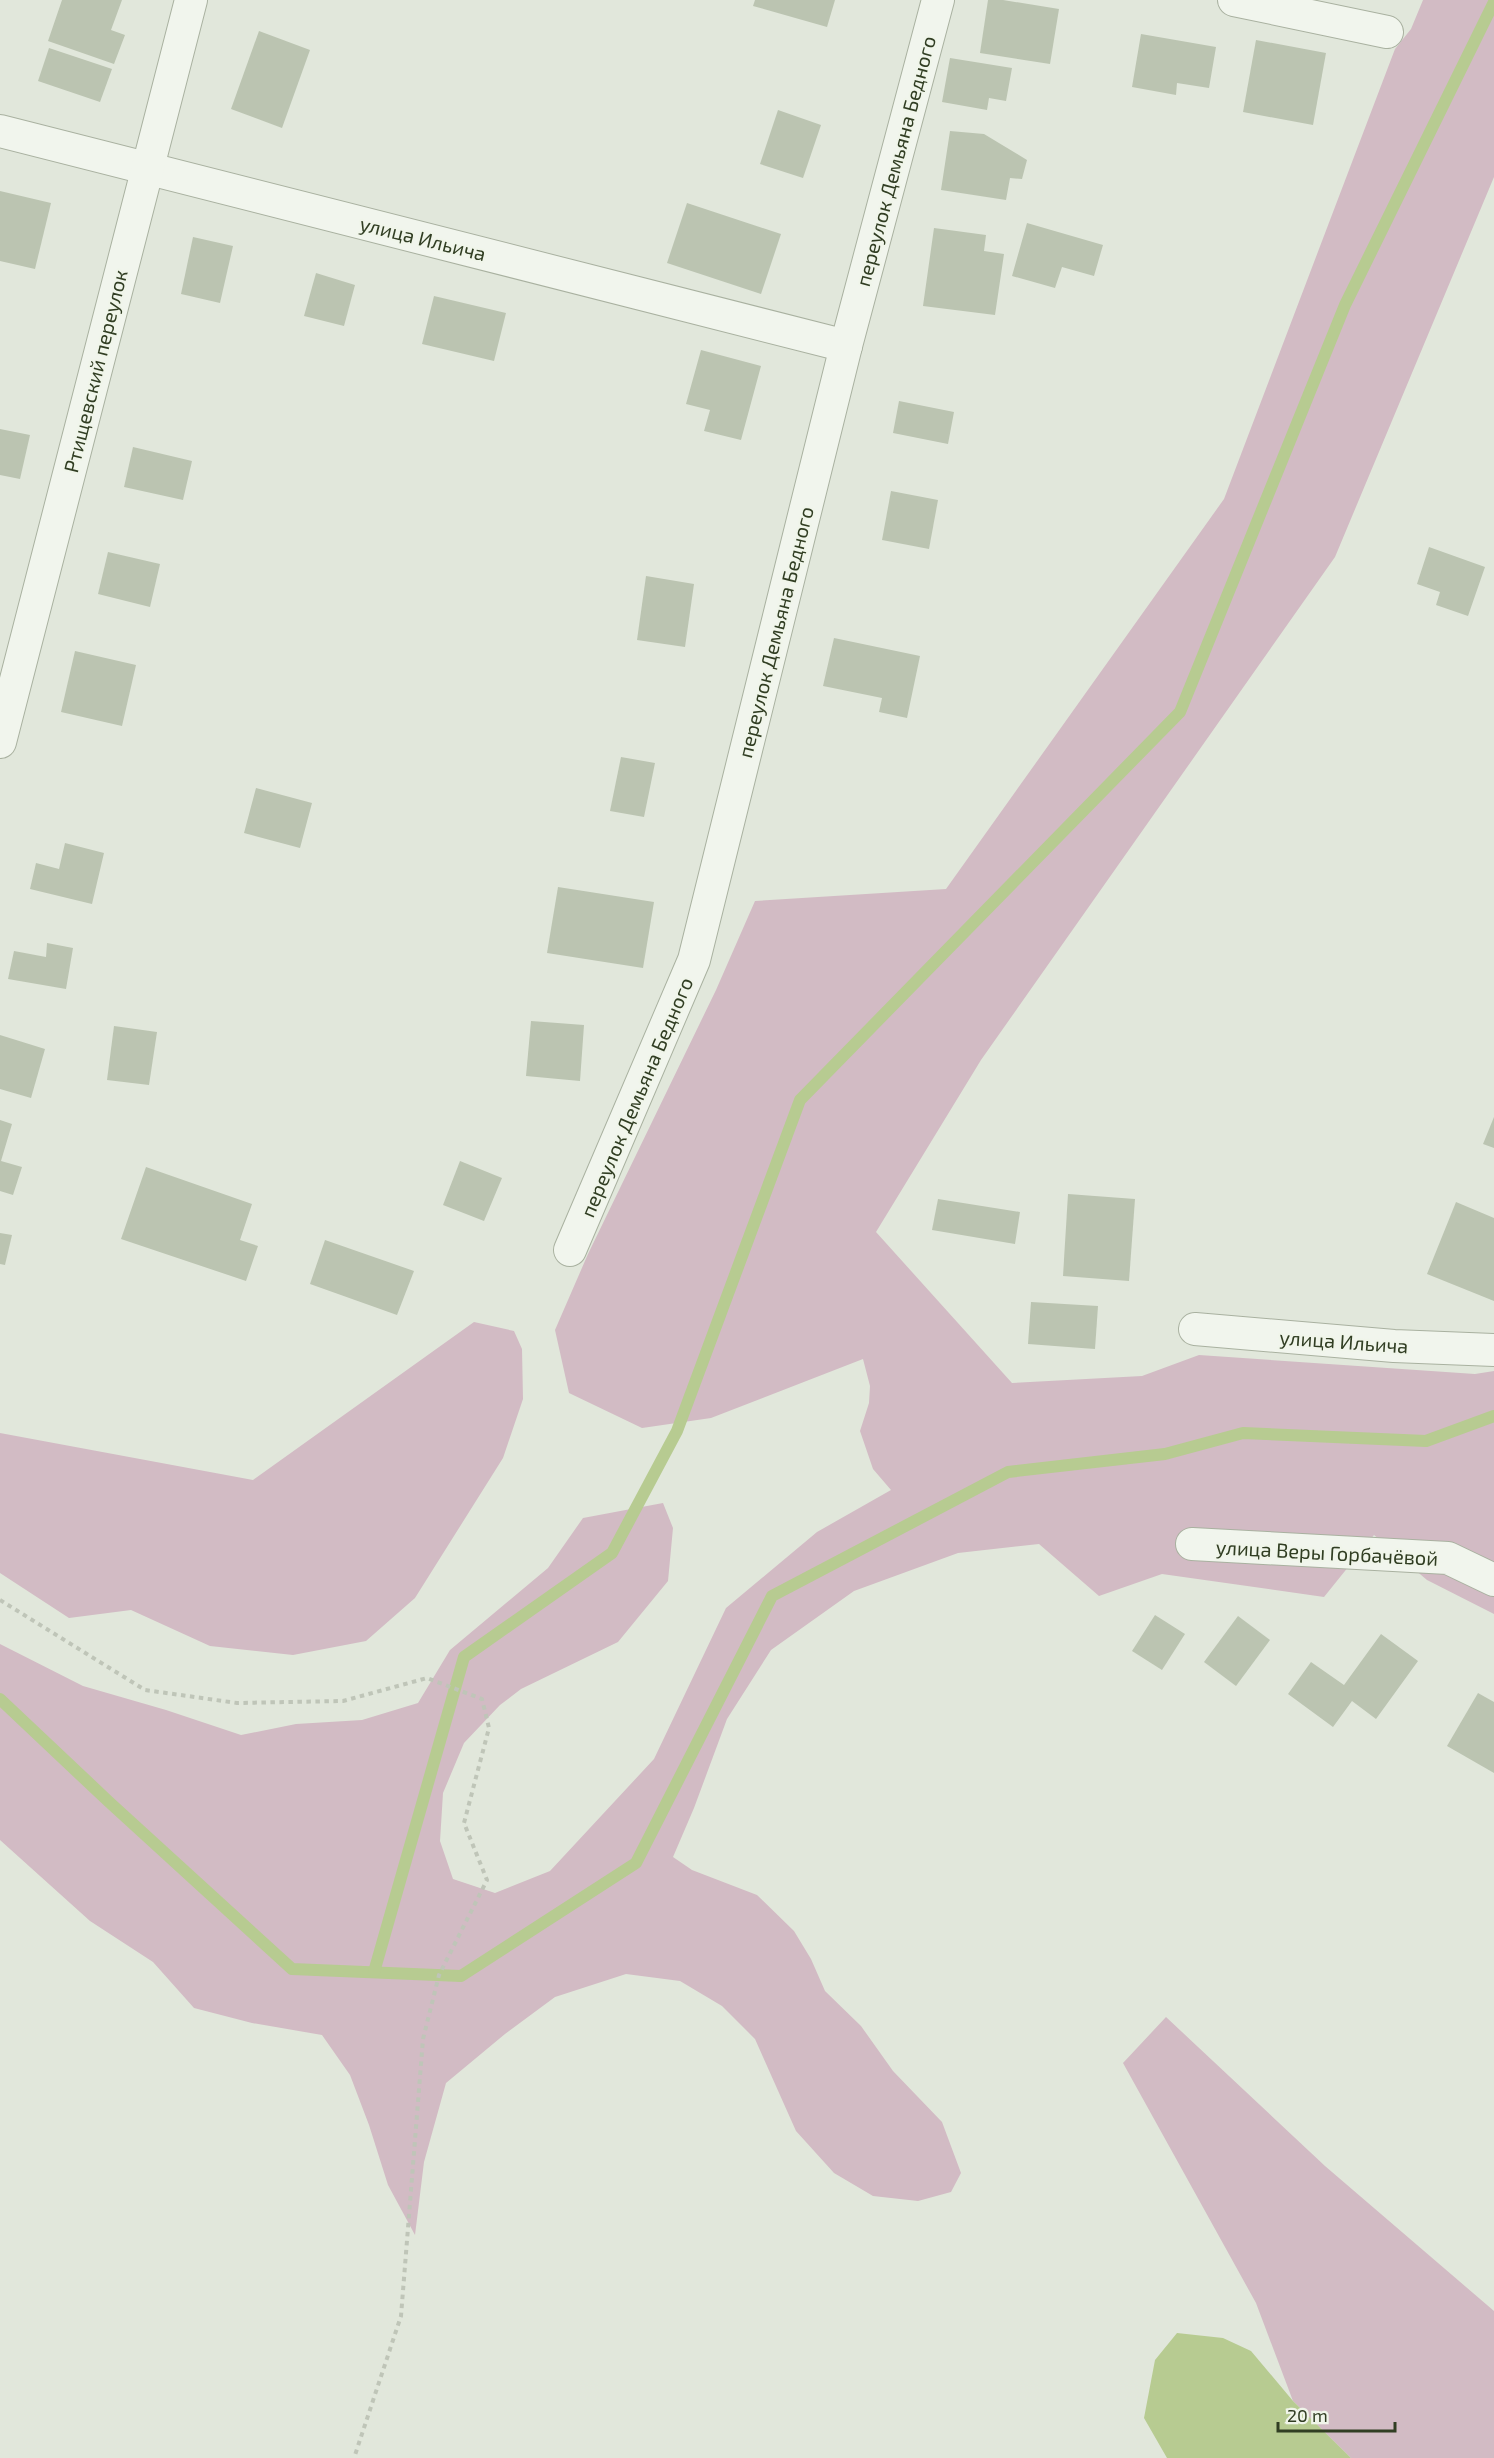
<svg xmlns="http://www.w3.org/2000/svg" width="1494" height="2458" font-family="'Exo 2',sans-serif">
	<rect width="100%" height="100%" fill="#e1e7db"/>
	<g fill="#d2bbc4">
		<path d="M1423,0H1494V177L1335,557L981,1060L876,1232L1012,1383L1142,1376L1199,1355L1475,1374L1494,1371V1614L1427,1580L1374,1535L1324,1597L1162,1574L1099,1596L1039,1544L958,1553L854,1591L771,1650L727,1719L694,1808L673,1857L692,1870L757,1895L794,1931L811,1959L825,1991L861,2026L893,2071L942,2122L961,2173L951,2192L918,2201L873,2196L834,2173L796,2131L755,2039L722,2006L680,1981L626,1974L555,1997L505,2034L446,2083L424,2162L415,2235L388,2185L369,2125L350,2075L322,2035L252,2023L194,2008L153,1962L90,1921L0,1840V1644L83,1686L166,1710L241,1735L296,1724L362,1720L418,1703L450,1650L548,1568L583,1518L663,1503L673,1528L668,1581L618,1642L521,1689L500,1705L464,1743L443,1793L440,1841L453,1879L495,1893L550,1871L654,1759L726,1608L817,1532L891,1490L873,1469L860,1431L869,1403L870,1386L863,1359L711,1418L642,1428L569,1393L555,1330L588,1254L716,990L755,901L946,889L1224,499L1395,49L1411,29Z"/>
		<path d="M474,1322L514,1331L522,1349L523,1399L503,1458L415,1598L366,1641L293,1655L210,1646L131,1610L69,1618L0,1573V1433L253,1480Z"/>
		<path d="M1166,2017L1325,2166L1494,2311V2458H1351L1293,2401L1256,2303L1123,2063Z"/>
	</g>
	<path fill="#b7cb91" d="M1177,2333L1223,2338L1251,2351L1293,2401L1351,2458H1167L1144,2418L1155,2360Z"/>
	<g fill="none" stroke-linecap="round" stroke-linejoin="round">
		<g stroke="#b7cb91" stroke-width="12">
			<path d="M0,1699L108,1801L292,1969L461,1976L636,1863L772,1596L1008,1472L1165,1454L1243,1433L1426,1441L1494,1416"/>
			<path d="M374,1972L464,1657L612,1553L677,1431L800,1100L1180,712L1345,305L1494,2"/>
		</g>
	</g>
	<g fill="#bbc4b1">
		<path d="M62,0H122L111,30L125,35L114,64L48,41Z"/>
		<path d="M755,0H835L827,27L753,6Z"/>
		<path d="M988,0H1003L1059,9L1050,64L980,53Z"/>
		<path d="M259,31L310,50L282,128L231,109Z"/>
		<path d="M1141,34L1216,47L1209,88L1177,83L1176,95L1132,87Z"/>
		<path d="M1256,40L1326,53L1313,125L1243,112Z"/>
		<path d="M49,48L112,69L100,102L38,81Z"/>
		<path d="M950,58L1012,68L1006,101L989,98L987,110L942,102Z"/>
		<path d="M778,110L821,125L803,178L760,164Z"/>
		<path d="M950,131L984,134L1027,160L1022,179L1010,178L1006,200L941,190Z"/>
		<path d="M0,191L51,203L35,269L0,261Z"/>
		<path d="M687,203L781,234L761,294L667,263Z"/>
		<path d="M1027,223L1103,245L1094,276L1062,267L1055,288L1012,276Z"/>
		<path d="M934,228L986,235L984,251L1004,254L995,315L923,306Z"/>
		<path d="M193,237L233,246L220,303L181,294Z"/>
		<path d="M316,273L355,285L344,326L304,316Z"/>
		<path d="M434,296L506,313L494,361L422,344Z"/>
		<path d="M701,350L761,366L741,440L704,431L710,410L686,404Z"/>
		<path d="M899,401L954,412L948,444L893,433Z"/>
		<path d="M0,429L30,435L20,479L0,475Z"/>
		<path d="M133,447L192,461L183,500L124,487Z"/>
		<path d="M891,491L938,500L929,549L882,540Z"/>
		<path d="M1429,547L1485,567L1468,616L1436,605L1440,592L1417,584Z"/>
		<path d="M108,552L160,564L150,607L98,594Z"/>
		<path d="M646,576L694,584L685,647L637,640Z"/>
		<path d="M834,638L920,656L907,718L879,712L882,698L823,686Z"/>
		<path d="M75,651L136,665L122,726L61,712Z"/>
		<path d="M621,757L655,763L644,817L610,811Z"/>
		<path d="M256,788L312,803L300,848L244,833Z"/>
		<path d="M65,843L104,853L92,904L30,889L36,863L59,869Z"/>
		<path d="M558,887L654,902L643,968L547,953Z"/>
		<path d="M47,943L73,948L66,989L8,979L14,951L46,957Z"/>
		<path d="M531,1021L584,1025L580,1081L526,1076Z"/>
		<path d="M114,1026L157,1032L149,1085L107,1080Z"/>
		<path d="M0,1035L45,1049L31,1098L0,1089Z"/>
		<path d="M1494,1117V1148L1483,1144Z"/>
		<path d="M0,1120L12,1124L1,1161L22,1167L13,1195L0,1191Z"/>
		<path d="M460,1161L502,1178L484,1221L443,1205Z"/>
		<path d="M146,1167L252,1204L240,1240L258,1246L246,1281L121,1239Z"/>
		<path d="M1068,1194L1135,1199L1129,1281L1063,1276Z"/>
		<path d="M938,1199L1020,1212L1015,1244L932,1230Z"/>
		<path d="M1456,1202L1494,1218V1301L1427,1274Z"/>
		<path d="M0,1233L12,1235L5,1265L0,1264Z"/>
		<path d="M325,1240L414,1271L397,1315L310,1284Z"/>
		<path d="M1031,1302L1098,1306L1095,1349L1028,1344Z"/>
		<path d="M1155,1615L1185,1634L1162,1670L1132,1651Z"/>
		<path d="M1238,1616L1270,1640L1236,1686L1204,1662Z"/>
		<path d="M1381,1634L1418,1661L1376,1719L1352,1701L1333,1727L1288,1694L1311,1662L1344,1685Z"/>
		<path d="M1478,1693L1494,1702V1773L1447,1746Z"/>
	</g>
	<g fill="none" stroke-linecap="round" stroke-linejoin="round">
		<defs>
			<g id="minor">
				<path d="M1234,0L1387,32"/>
				<path d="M0,131L846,346"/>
				<path d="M0,742L191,0"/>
				<path d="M570,1250L694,960L846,346L938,0"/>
				<path d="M1195,1329L1394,1346L1494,1350"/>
				<path d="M1192,1544L1448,1558L1494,1580"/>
			</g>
		</defs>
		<use href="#minor" stroke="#a9b1a0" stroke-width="34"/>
		<path stroke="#bfc5b8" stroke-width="4" stroke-dasharray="4.5 4.5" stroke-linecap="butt" d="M0,1600L145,1690L237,1703L343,1701L427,1678L482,1699L489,1728L464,1823L487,1880L439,1975L423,2039L401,2316L354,2458"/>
		<use href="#minor" stroke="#f1f5ed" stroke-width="32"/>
	</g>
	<g text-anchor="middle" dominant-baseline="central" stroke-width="4.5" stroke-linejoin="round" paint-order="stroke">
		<g font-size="20" fill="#313e23" stroke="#f0f5ea">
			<text transform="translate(895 161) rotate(-75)">переулок Демьяна Бедного</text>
			<text transform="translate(423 238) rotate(14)">улица Ильича</text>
			<text transform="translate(95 371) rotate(-76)">Ртищевский переулок</text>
			<text transform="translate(775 632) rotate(-76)">переулок Демьяна Бедного</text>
			<text transform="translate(636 1097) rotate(-67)">переулок Демьяна Бедного</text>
			<text transform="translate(1344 1341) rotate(4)">улица Ильича</text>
			<text transform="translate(1327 1552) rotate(3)">улица Веры Горбачёвой</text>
		</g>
	</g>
	<path d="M1278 2422v9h117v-9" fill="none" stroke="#313e23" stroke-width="3"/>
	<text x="1287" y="2422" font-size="18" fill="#313e23" stroke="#f0f5ea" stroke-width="4.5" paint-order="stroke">20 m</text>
</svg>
